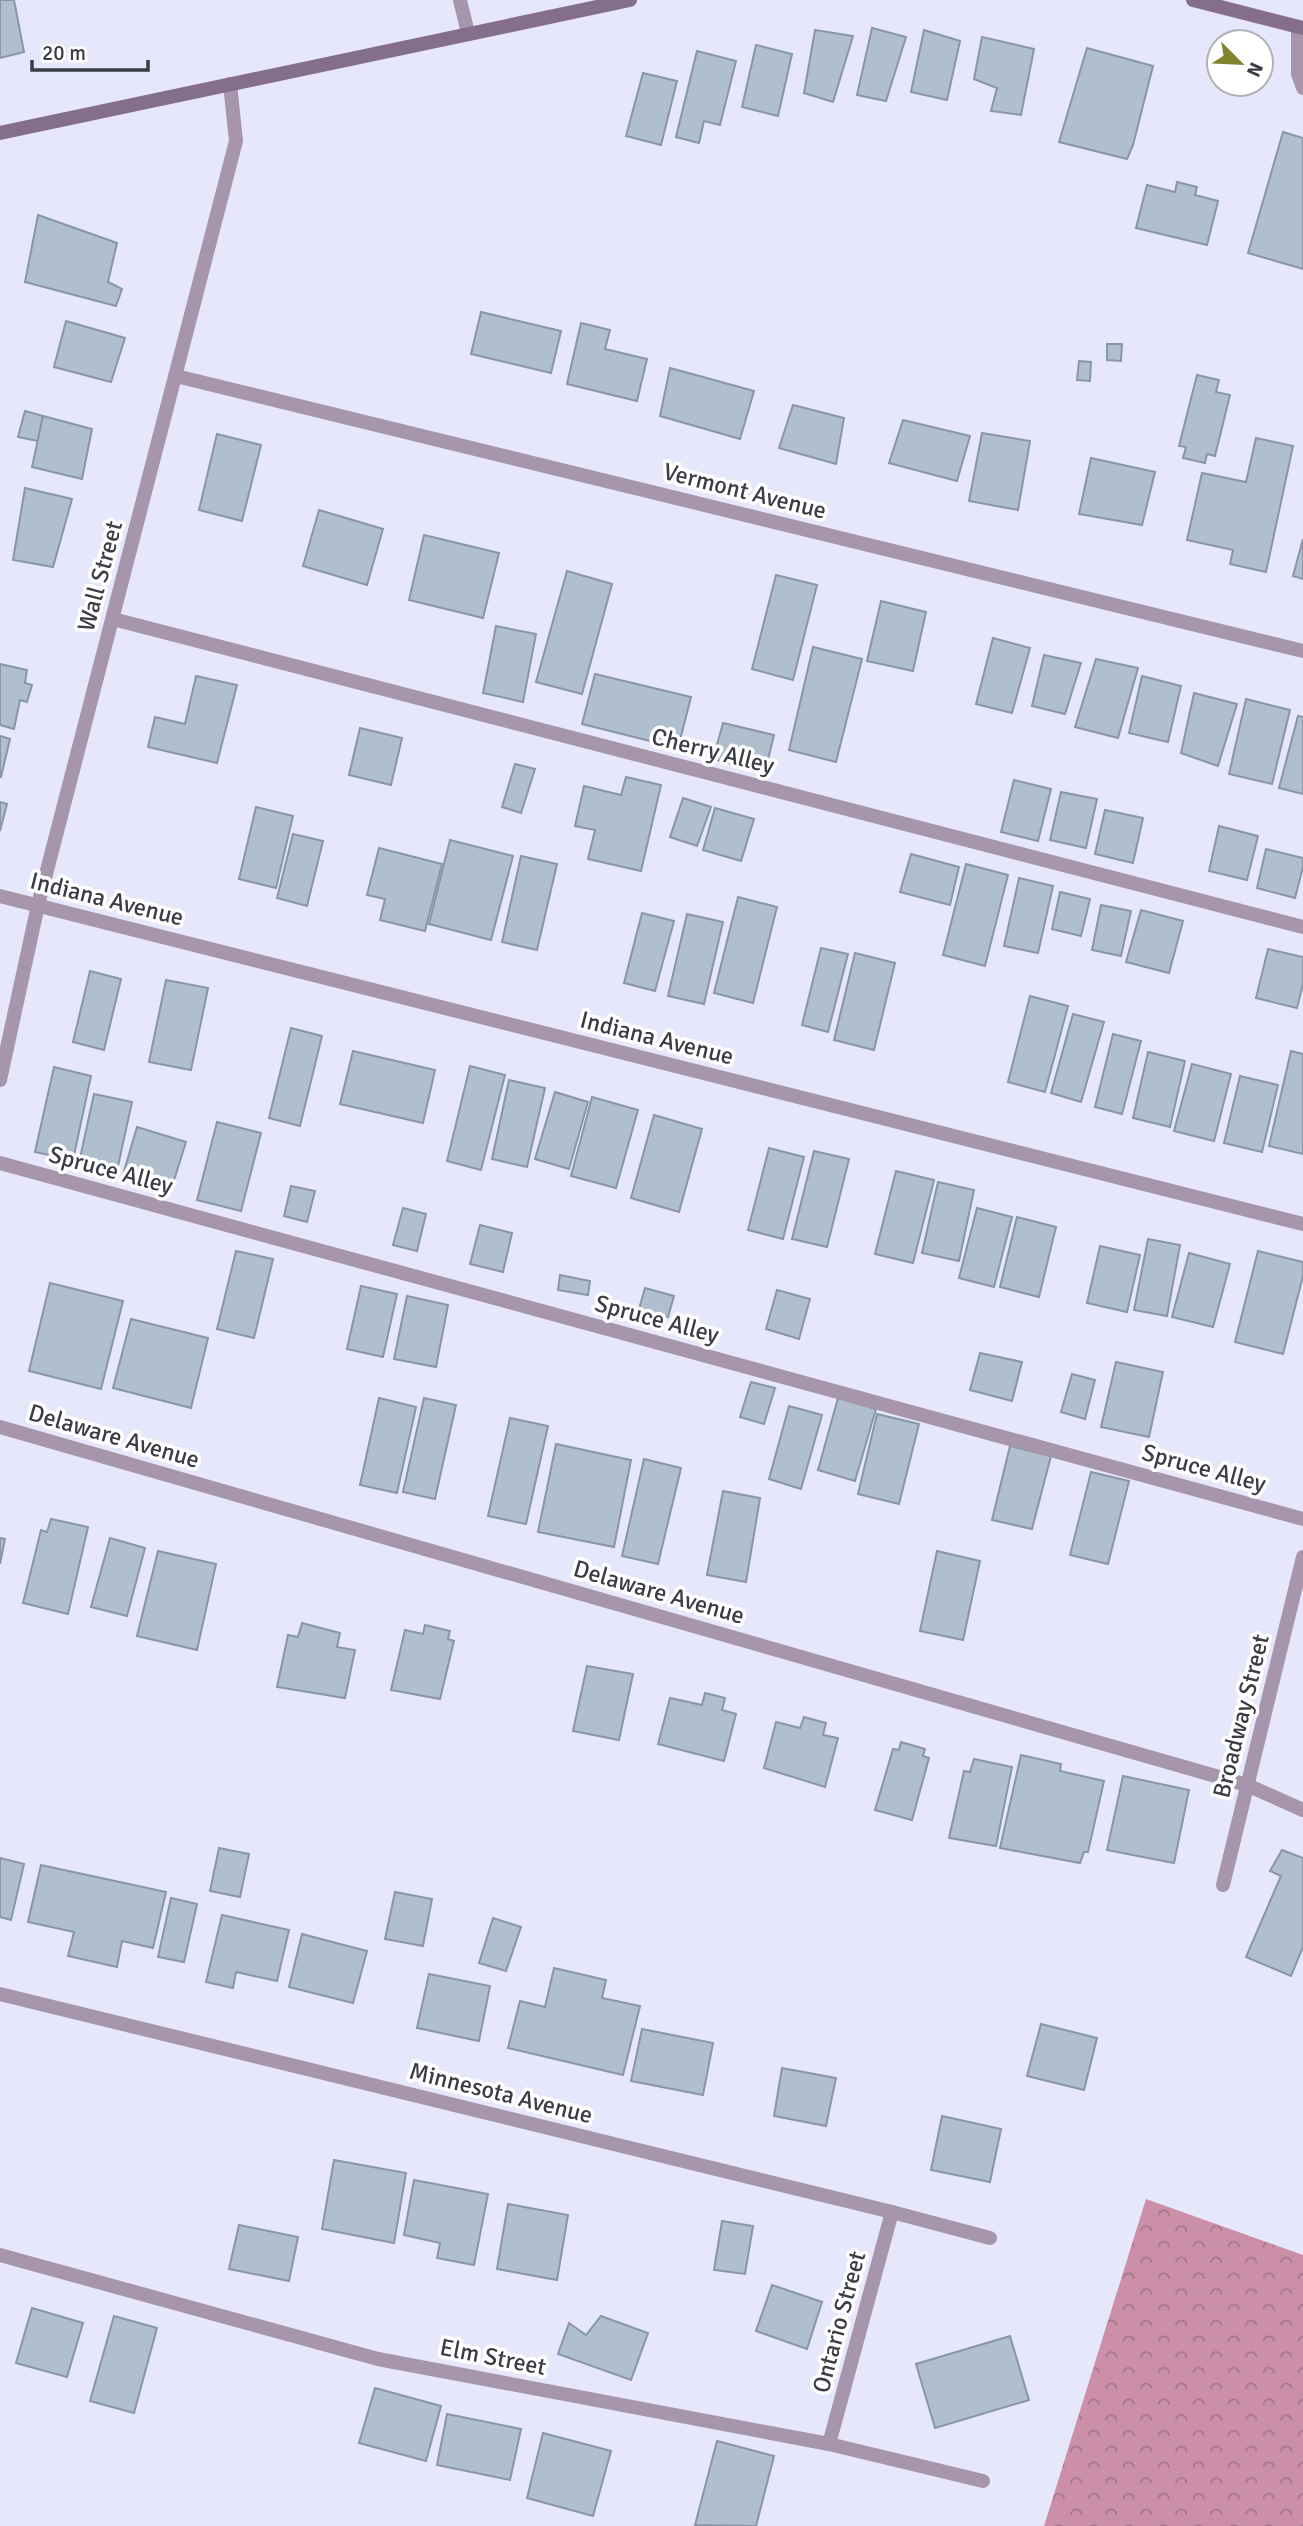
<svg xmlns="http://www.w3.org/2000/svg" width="1303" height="2526" font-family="Signika,sans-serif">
	<defs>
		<pattern id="forest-crowns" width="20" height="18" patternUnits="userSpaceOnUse" patternTransform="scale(1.75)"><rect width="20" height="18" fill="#cb8fa8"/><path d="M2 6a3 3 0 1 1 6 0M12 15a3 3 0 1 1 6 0" fill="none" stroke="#a6768a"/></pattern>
	</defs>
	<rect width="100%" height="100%" fill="#e6e7fb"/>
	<path fill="url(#forest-crowns)" d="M1146,2199L1303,2255V2526H1044Z"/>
	<g fill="#b0bfce" stroke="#8896a5" stroke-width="2">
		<path d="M0,0H14L24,52L0,58Z"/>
		<path d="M872,28L906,37L886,101L857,95Z"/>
		<path d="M815,30L853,36L833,102L804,93Z"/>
		<path d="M924,30L960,41L947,100L911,92Z"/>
		<path d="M982,37L1034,49L1021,115L991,111L997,88L974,79Z"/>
		<path d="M756,45L792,54L778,116L742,107Z"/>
		<path d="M1087,48L1153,66L1133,145L1127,159L1059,142Z"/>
		<path d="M697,51L736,61L720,125L704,121L699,143L676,137Z"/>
		<path d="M643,73L677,81L661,145L626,136Z"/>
		<path d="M1283,132L1303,138V269L1248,253Z"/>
		<path d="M1177,182L1197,187L1195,195L1218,201L1207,245L1136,228L1147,185L1175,192Z"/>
		<path d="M38,215L117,243L108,282L122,289L116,306L25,282Z"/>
		<path d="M481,312L561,331L551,373L471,354Z"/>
		<path d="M66,321L125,338L111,382L54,367Z"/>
		<path d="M581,323L610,330L605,349L647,359L637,401L567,384Z"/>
		<path d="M1107,344H1122L1121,361L1107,360Z"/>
		<path d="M1079,361L1091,362L1090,381L1077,380Z"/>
		<path d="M670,368L754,391L740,439L660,416Z"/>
		<path d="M1197,375L1219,380L1216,392L1230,395L1215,456L1207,454L1205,463L1183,458L1186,447L1179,446Z"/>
		<path d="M793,405L844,418L836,464L779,448Z"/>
		<path d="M25,411L43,416L38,441L18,437Z"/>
		<path d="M43,416L92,429L82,479L32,467Z"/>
		<path d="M903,420L970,436L957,481L889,463Z"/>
		<path d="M982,433L1030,441L1018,510L969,501Z"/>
		<path d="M217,434L261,445L242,521L199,510Z"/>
		<path d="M1256,438L1293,446L1266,572L1230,564L1233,550L1187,540L1202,473L1246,482Z"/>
		<path d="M1091,458L1155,472L1142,525L1079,514Z"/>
		<path d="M25,488L72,499L53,567L13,560Z"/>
		<path d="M319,510L383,529L367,585L303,566Z"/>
		<path d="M424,535L499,553L483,618L409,600Z"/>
		<path d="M1303,539V579L1293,576Z"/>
		<path d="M567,571L612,584L582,694L536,682Z"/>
		<path d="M776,575L817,585L793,680L752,669Z"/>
		<path d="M881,601L926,612L913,671L867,661Z"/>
		<path d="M496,626L536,634L523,702L483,693Z"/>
		<path d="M993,638L1030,648L1012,713L976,704Z"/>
		<path d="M813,647L862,659L836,762L789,750Z"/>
		<path d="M1044,655L1081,663L1065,714L1032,706Z"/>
		<path d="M1096,659L1138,668L1118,738L1075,727Z"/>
		<path d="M0,664L27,670L25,683L32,685L27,702L20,700L14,729L0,725Z"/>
		<path d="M595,674L691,697L678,748L582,724Z"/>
		<path d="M196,676L237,685L217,763L148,747L155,717L185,724Z"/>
		<path d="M1142,676L1181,686L1168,742L1129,733Z"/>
		<path d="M1194,693L1237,704L1218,766L1181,753Z"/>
		<path d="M1246,699L1290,710L1272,784L1229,774Z"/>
		<path d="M1298,716L1303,717V794L1279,788Z"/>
		<path d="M723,723L774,735L765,772L713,759Z"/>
		<path d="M360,728L402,738L391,785L349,775Z"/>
		<path d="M0,736L10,739L1,777H0Z"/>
		<path d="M515,764L535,769L521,813L502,807Z"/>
		<path d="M626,777L661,785L641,871L588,859L595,830L575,826L584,786L621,795Z"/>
		<path d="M1014,780L1051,789L1038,841L1001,832Z"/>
		<path d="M1061,792L1097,799L1086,848L1050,840Z"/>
		<path d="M683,798L711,807L697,846L670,837Z"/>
		<path d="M0,802L7,804L0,831Z"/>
		<path d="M256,807L293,816L276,888L239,879Z"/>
		<path d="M715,808L754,819L741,861L703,850Z"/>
		<path d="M1105,810L1143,818L1133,863L1095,854Z"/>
		<path d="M1219,826L1258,836L1247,880L1209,871Z"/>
		<path d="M293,834L323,841L307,906L277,898Z"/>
		<path d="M450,840L513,856L491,940L429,924Z"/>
		<path d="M379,848L442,864L425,931L380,920L385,899L367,895Z"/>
		<path d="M1266,849L1303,858V867L1295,898L1257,888Z"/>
		<path d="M911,854L959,867L950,905L900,892Z"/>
		<path d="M521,856L557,864L537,950L502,942Z"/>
		<path d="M966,864L1008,875L985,966L943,955Z"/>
		<path d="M1019,878L1053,886L1038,953L1004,946Z"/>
		<path d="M1060,892L1090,899L1081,936L1052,929Z"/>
		<path d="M738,897L777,907L753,1003L714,993Z"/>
		<path d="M1101,905L1131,911L1121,956L1092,950Z"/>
		<path d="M1141,910L1183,921L1169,973L1126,962Z"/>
		<path d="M642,913L674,921L655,991L624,983Z"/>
		<path d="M687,914L723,922L704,1004L668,996Z"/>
		<path d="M821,948L848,954L828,1032L802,1025Z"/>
		<path d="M1268,949L1303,957V984L1297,1008L1256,998Z"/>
		<path d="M855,953L895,963L874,1050L834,1040Z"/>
		<path d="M90,971L121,979L104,1050L73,1042Z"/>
		<path d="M166,980L208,988L191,1070L149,1062Z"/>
		<path d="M1030,996L1068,1006L1045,1092L1008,1082Z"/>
		<path d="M1073,1014L1104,1022L1081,1102L1051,1093Z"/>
		<path d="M291,1028L322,1036L300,1126L269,1118Z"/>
		<path d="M1113,1034L1141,1041L1122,1114L1095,1107Z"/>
		<path d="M353,1051L435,1070L423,1123L340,1104Z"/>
		<path d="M1291,1051L1303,1054V1154L1269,1146Z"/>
		<path d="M1148,1052L1185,1061L1170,1127L1133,1118Z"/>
		<path d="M1192,1064L1231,1074L1214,1141L1174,1131Z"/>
		<path d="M470,1066L505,1075L481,1170L447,1161Z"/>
		<path d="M54,1067L91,1076L73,1160L35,1152Z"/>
		<path d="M1240,1076L1278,1085L1262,1152L1224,1143Z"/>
		<path d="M509,1080L545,1088L527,1167L492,1159Z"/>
		<path d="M555,1092L588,1102L569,1169L535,1159Z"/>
		<path d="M94,1094L132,1102L118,1166L80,1158Z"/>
		<path d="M592,1097L638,1110L616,1188L571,1176Z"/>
		<path d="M654,1115L702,1129L679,1212L631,1198Z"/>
		<path d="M217,1122L261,1133L241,1211L197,1200Z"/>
		<path d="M137,1127L186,1142L170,1193L122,1178Z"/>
		<path d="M769,1148L804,1157L783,1239L748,1230Z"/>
		<path d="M814,1151L849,1159L827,1247L792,1239Z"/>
		<path d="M896,1171L934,1180L913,1263L875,1254Z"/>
		<path d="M938,1182L974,1190L959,1261L922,1253Z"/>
		<path d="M291,1186L315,1191L307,1222L284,1216Z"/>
		<path d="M403,1208L426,1214L417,1251L393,1245Z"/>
		<path d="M977,1208L1012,1217L994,1287L959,1278Z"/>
		<path d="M1017,1217L1056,1227L1039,1297L1000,1287Z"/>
		<path d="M480,1225L512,1233L503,1272L470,1264Z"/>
		<path d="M1148,1239L1180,1245L1167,1316L1134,1310Z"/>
		<path d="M1100,1246L1140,1255L1127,1312L1087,1303Z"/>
		<path d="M236,1251L273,1259L254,1338L217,1329Z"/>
		<path d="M1258,1251L1303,1262V1276L1283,1354L1235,1342Z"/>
		<path d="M1189,1253L1230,1264L1213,1327L1172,1317Z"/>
		<path d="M560,1275L590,1281L588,1295L558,1290Z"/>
		<path d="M50,1283L123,1301L101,1389L29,1371Z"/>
		<path d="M361,1286L397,1294L383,1357L347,1349Z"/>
		<path d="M645,1288L674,1296L668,1317L639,1309Z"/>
		<path d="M777,1290L810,1299L799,1339L766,1329Z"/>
		<path d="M407,1296L448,1305L436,1367L394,1359Z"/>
		<path d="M131,1319L208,1338L191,1408L113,1388Z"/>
		<path d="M980,1353L1022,1362L1012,1401L970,1390Z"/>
		<path d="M1116,1362L1163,1372L1149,1437L1101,1427Z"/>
		<path d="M1072,1374L1095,1380L1085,1419L1061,1412Z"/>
		<path d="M751,1382L775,1388L764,1424L740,1417Z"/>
		<path d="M379,1398L416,1407L397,1493L360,1485Z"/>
		<path d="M424,1398L456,1405L435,1499L403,1492Z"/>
		<path d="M838,1398L876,1409L855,1481L818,1470Z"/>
		<path d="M789,1406L822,1415L801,1489L769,1479Z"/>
		<path d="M877,1414L919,1424L899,1504L858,1494Z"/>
		<path d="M510,1418L548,1426L526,1524L488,1516Z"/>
		<path d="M556,1444L631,1460L614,1547L538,1532Z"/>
		<path d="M1010,1446L1051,1456L1032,1529L992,1520Z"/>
		<path d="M644,1459L681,1468L658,1564L622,1556Z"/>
		<path d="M1091,1472L1129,1481L1108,1564L1070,1555Z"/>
		<path d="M723,1491L760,1498L746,1582L707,1575Z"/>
		<path d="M51,1519L88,1527L68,1614L23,1603L41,1530L47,1532Z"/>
		<path d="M0,1538L5,1539L0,1564Z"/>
		<path d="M110,1538L145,1548L127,1616L91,1607Z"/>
		<path d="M158,1551L216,1564L197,1650L137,1636Z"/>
		<path d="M937,1551L980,1561L963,1640L920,1631Z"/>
		<path d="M302,1623L340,1633L337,1647L355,1650L345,1698L277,1687L288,1635L298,1637Z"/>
		<path d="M425,1625L450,1631L448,1639L454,1641L440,1699L391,1690L405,1630L423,1634Z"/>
		<path d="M587,1666L633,1674L619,1740L573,1731Z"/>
		<path d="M705,1693L725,1698L722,1710L736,1714L724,1761L658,1744L670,1698L702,1705Z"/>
		<path d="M804,1717L826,1723L823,1735L838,1738L825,1787L764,1768L776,1722L800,1728Z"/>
		<path d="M901,1742L925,1749L923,1756L929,1758L912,1820L875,1810L893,1749L899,1750Z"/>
		<path d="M1021,1755L1061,1764L1060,1771L1104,1781L1088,1852H1084L1080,1863L1000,1848Z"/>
		<path d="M974,1759L1012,1767L996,1846L949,1838L964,1771L970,1772Z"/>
		<path d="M1123,1776L1189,1790L1174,1863L1107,1850Z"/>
		<path d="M219,1848L249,1854L240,1897L210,1891Z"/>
		<path d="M1282,1850L1303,1858V1947L1291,1976L1246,1957L1281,1876L1270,1871Z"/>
		<path d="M0,1858L24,1864L11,1920L0,1917Z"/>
		<path d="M41,1865L166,1892L153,1948L122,1941L117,1967L68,1956L74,1932L28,1922Z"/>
		<path d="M395,1892L432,1899L423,1946L385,1939Z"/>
		<path d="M171,1898L197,1904L184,1962L158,1957Z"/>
		<path d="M222,1915L289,1930L277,1981L236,1972L233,1988L206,1982Z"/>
		<path d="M493,1918L521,1927L506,1971L479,1963Z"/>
		<path d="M302,1934L367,1951L353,2003L289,1987Z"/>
		<path d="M554,1968L606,1980L602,1998L640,2006L623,2075L508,2048L520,2001L545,2007Z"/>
		<path d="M429,1974L490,1986L479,2041L417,2028Z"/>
		<path d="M1041,2024L1097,2038L1084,2090L1027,2076Z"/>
		<path d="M642,2029L713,2043L703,2095L631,2081Z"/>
		<path d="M782,2068L836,2078L826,2126L774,2116Z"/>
		<path d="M942,2116L1001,2129L990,2182L931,2170Z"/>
		<path d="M334,2160L406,2173L394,2243L322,2229Z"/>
		<path d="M414,2180L488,2194L474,2265L437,2258L440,2243L404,2235Z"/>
		<path d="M508,2204L568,2215L557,2280L497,2269Z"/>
		<path d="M722,2221L753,2226L745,2274L714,2270Z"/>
		<path d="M239,2225L298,2237L289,2281L229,2269Z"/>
		<path d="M772,2285L822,2302L807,2349L756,2331Z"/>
		<path d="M32,2308L83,2323L67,2377L16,2363Z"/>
		<path d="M114,2316L157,2328L134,2413L90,2401Z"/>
		<path d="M601,2316L648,2333L631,2380L558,2354L569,2323L586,2335Z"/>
		<path d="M1010,2336L1029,2400L935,2428L916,2364Z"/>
		<path d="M375,2388L441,2406L426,2461L359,2443Z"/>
		<path d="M447,2414L521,2429L510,2480L437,2465Z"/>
		<path d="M543,2433L611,2451L593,2516L527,2498Z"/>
		<path d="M717,2441L774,2456L756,2526L695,2525Z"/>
	</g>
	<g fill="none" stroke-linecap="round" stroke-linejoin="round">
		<g stroke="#a695ab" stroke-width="14">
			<path d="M460,0L468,33"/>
			<path d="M1298,27V74L1303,88"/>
			<path d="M113,619L1303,927"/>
			<path d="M0,1163L1303,1519"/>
		</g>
		<g stroke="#a695ab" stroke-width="14">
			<path d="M176,376L1303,651"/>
			<path d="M0,896L1303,1224"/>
			<path d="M0,1080L38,905L236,141L230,84"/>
			<path d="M0,1427L1247,1785L1303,1810"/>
			<path d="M1223,1885L1303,1557"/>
			<path d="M0,1994L892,2212L990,2238"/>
			<path d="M0,2255L378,2359L829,2444L983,2481"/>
			<path d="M829,2444L892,2212"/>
		</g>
		<g stroke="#856d8c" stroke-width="14">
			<path d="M1193,0L1303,28"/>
			<path d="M0,133L630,0"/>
		</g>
	</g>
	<g text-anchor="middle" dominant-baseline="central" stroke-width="7" stroke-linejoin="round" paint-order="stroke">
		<g font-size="24" fill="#3b3c44" stroke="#fff">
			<text transform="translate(745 491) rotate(14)">Vermont Avenue</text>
			<text transform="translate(100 576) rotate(-75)">Wall Street</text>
			<text transform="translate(713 751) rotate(14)">Cherry Alley</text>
			<text transform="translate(107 899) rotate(14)">Indiana Avenue</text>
			<text transform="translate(657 1038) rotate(14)">Indiana Avenue</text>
			<text transform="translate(111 1170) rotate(15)">Spruce Alley</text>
			<text transform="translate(657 1319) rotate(15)">Spruce Alley</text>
			<text transform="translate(114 1436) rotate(16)">Delaware Avenue</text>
			<text transform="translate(1204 1468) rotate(15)">Spruce Alley</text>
			<text transform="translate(659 1592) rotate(16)">Delaware Avenue</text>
			<text transform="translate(1241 1716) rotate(-76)">Broadway Street</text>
			<text transform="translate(501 2093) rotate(14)">Minnesota Avenue</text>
			<text transform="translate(839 2322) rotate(-75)">Ontario Street</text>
			<text transform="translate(493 2357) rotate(11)">Elm Street</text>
		</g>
	</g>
	<g transform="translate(1240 63) rotate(114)"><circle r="33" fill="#ffffff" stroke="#b1b1b4" stroke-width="2"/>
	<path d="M0-5L12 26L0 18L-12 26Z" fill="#81842e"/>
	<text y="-10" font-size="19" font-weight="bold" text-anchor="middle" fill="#3b3c44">N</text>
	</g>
	<path d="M32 60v10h116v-10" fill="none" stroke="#3b3c44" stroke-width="3.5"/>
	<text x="42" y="60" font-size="21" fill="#3b3c44" stroke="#ffffff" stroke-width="5" paint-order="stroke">20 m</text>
</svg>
